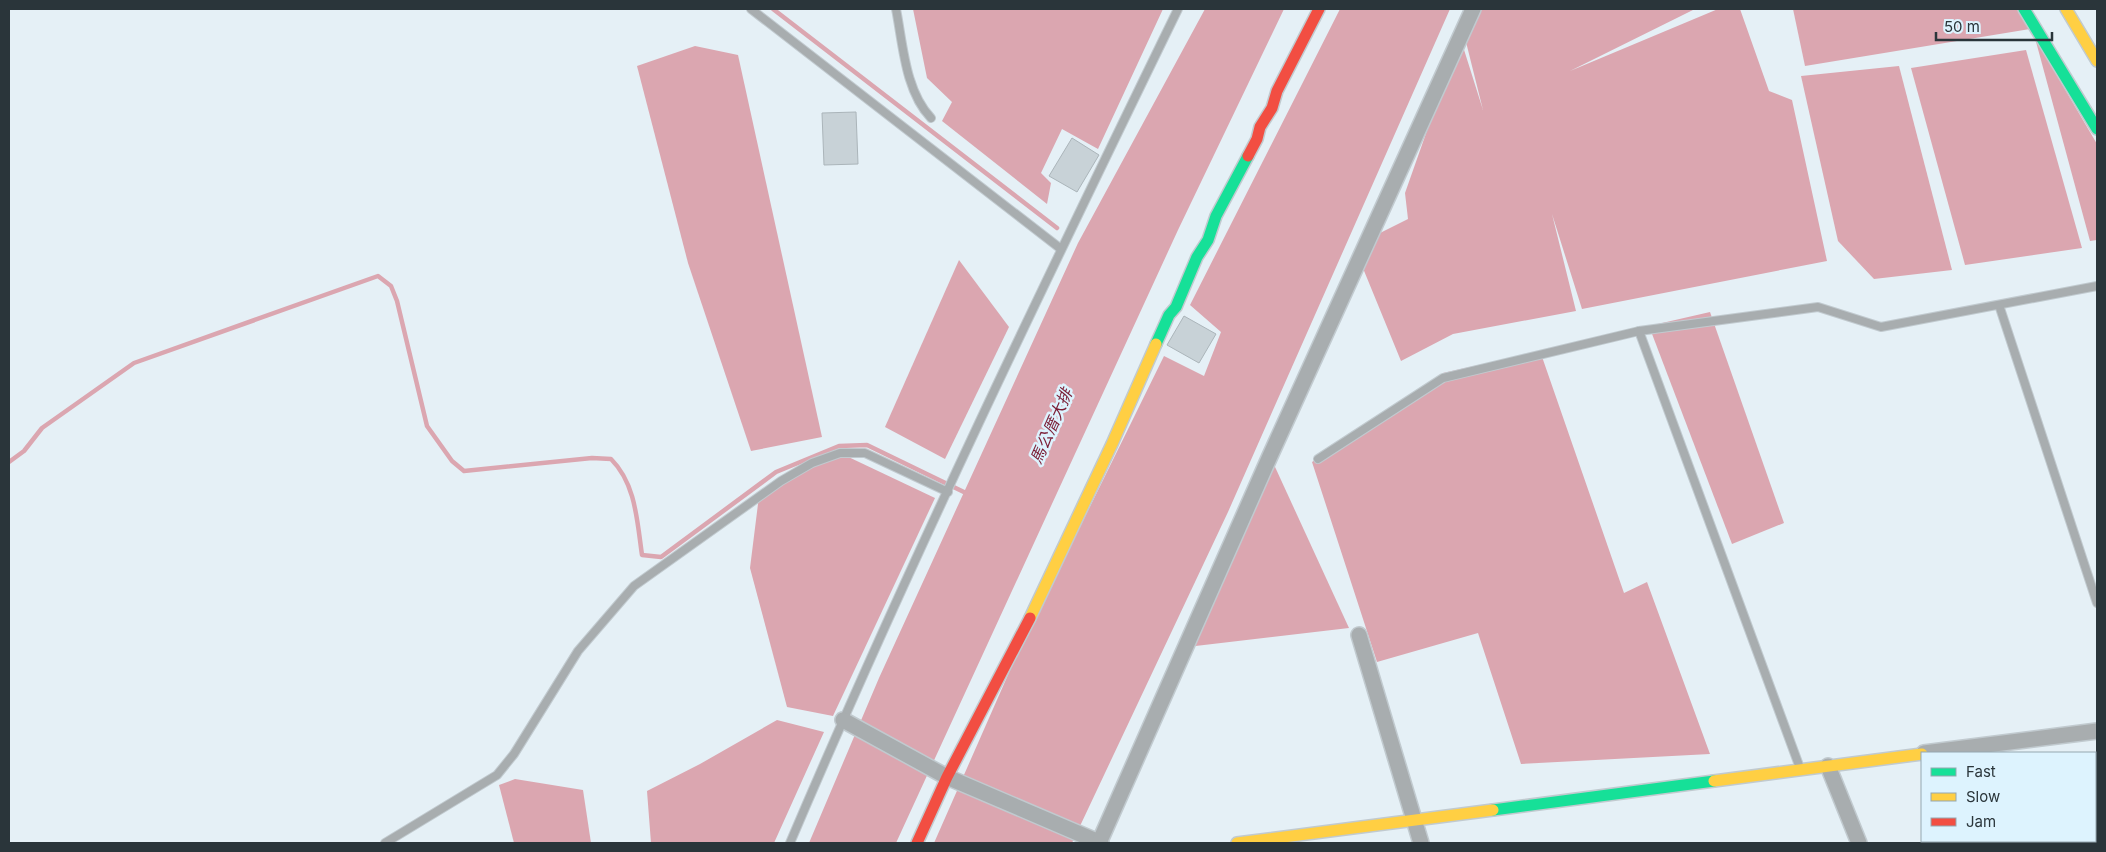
<svg xmlns="http://www.w3.org/2000/svg" width="2106" height="852" font-family="Inter,'Noto Sans TC',sans-serif">
	<rect width="100%" height="100%" fill="#e5f0f6"/>
	<g fill="#dba6b0">
		<path d="M913,9H1163L1098,149L1062,129L1041,173L1051,183L1047,204L942,121L952,102L927,78Z"/>
		<path d="M1205,9H1284L1178,230L896,843H809L879,678L1078,243Z"/>
		<path d="M1340,9H1450L1228,512L1072,843H934L1015,659L1164,356L1204,376L1221,332L1190,305Z"/>
		<path d="M1476,9H1695L1570,71L1718,9H1740L1769,91L1792,100L1827,261L1582,309L1552,214L1576,311L1453,334L1401,361L1360,261L1370,238L1408,219L1405,193L1460,37L1483,110L1464,34Z"/>
		<path d="M1793,9H2018L2030,29L1805,66Z"/>
		<path d="M2035,38L2097,144V240L2090,241Z"/>
		<path d="M695,46L738,55L822,437L751,451L688,263L637,66Z"/>
		<path d="M2026,50L2082,248L1965,265L1911,68Z"/>
		<path d="M1899,66L1952,270L1874,279L1838,241L1801,76Z"/>
		<path d="M959,260L1009,327L945,459L885,427Z"/>
		<path d="M1710,312L1784,523L1732,544L1649,326Z"/>
		<path d="M1540,351L1624,593L1647,582L1710,754L1521,764L1478,633L1377,662L1312,462L1443,373Z"/>
		<path d="M840,453L935,498L833,716L787,707L750,568L759,496Z"/>
		<path d="M1270,456L1349,628L1187,647Z"/>
		<path d="M777,720L824,732L774,843H651L647,791L700,764Z"/>
		<path d="M515,779L583,790L591,843H514L499,785Z"/>
	</g>
	<g fill="none" stroke-linecap="round" stroke-linejoin="round">
		<g stroke="#dba6b0" stroke-width="4.5">
			<path d="M773,9L1057,228"/>
			<path d="M9,462L24,451L42,428L134,363L378,276L391,286L397,301L427,426L452,461L464,471L592,458L611,459C636,484 637,521 642,555L661,557L776,472L839,446L867,445L968,494"/>
		</g>
	</g>
	<g fill="#c8d2d7" stroke="#abb5ba">
		<path d="M856,112L858,164L824,165L822,113Z"/>
		<path d="M1072,138L1099,155L1077,192L1049,176Z"/>
		<path d="M1184,316L1216,334L1199,363L1167,345Z"/>
	</g>
	<g fill="none" stroke-linecap="round" stroke-linejoin="round">
		<defs>
			<g id="lane">
				<path d="M751,9L1061,249"/>
				<path d="M896,9C903,44 905,91 931,118"/>
				<path d="M1999,305L2097,603"/>
				<path d="M1639,331L1800,768"/>
				<path d="M1318,459L1443,378L1639,331L1818,307L1881,327L2097,286"/>
				<path d="M385,843L497,775L514,754L578,651L634,586L781,481L812,463L840,453H865L948,492"/>
				<path d="M790,843C910,561 1044,284 1178,9"/>
			</g>
			<g id="street">
				<path d="M1359,635L1421,843"/>
				<path d="M843,720L947,777L1101,843"/>
				<path d="M1924,753L2097,731"/>
				<path d="M1828,766L1859,843"/>
				<path d="M1099,843L1270,456L1473,9"/>
			</g>
			<g id="fast">
				<path d="M2024,9L2097,129"/>
				<path d="M1156,344L1169,315L1176,307L1197,257L1208,240L1216,216L1248,156"/>
				<path d="M1493,810L1714,781"/>
			</g>
			<g id="slow">
				<path d="M2066,9L2097,61"/>
				<path d="M1030,618L1112,444L1156,344"/>
				<path d="M1714,781L1922,754"/>
				<path d="M1237,843L1493,810"/>
			</g>
			<g id="jam">
				<path d="M1248,156L1257,139L1260,127L1272,108L1277,91L1319,9"/>
				<path d="M917,843L947,777L1030,618"/>
			</g>
		</defs>
		<use href="#lane" stroke="#c1cacf" stroke-width="10"/>
		<use href="#street" stroke="#c1cacf" stroke-width="18"/>
		<use href="#fast" stroke="#c1cacf" stroke-width="14"/>
		<use href="#slow" stroke="#c1cacf" stroke-width="14"/>
		<use href="#jam" stroke="#c1cacf" stroke-width="14"/>
		<use href="#lane" stroke="#a8adaf" stroke-width="8"/>
		<use href="#street" stroke="#a8adaf" stroke-width="15"/>
		<use href="#fast" stroke="#16e098" stroke-width="11"/>
		<use href="#slow" stroke="#ffcf43" stroke-width="11"/>
		<use href="#jam" stroke="#f24e42" stroke-width="11"/>
	</g>
	<g text-anchor="middle" dominant-baseline="central" stroke-width="5" stroke-linejoin="round" paint-order="stroke">
		<g font-size="16" font-style="italic" fill="#7a1c34" stroke="#ddf3fe">
			<text transform="translate(1051 426) rotate(-66)">馬公厝大排</text>
		</g>
	</g>
	<rect width="2106" height="852" fill="none" stroke="#2a353a" stroke-width="20"/>
	<rect x="1921" y="752" width="175" height="90" fill="#ddf3fe" stroke="#95a7b0"/>
	<rect x="1931" y="768" width="25" height="8" fill="#16e098" stroke="#95a7b0"/>
	<text x="1966" y="777" font-size="15" fill="#2a353a">Fast</text>
	<rect x="1931" y="793" width="25" height="8" fill="#ffcf43" stroke="#95a7b0"/>
	<text x="1966" y="802" font-size="15" fill="#2a353a">Slow</text>
	<rect x="1931" y="818" width="25" height="8" fill="#f24e42" stroke="#95a7b0"/>
	<text x="1966" y="827" font-size="15" fill="#2a353a">Jam</text>
	<path d="M1936 32v8h116v-8" fill="none" stroke="#2a353a" stroke-width="2.5"/>
	<text x="1944" y="32" font-size="15" fill="#2a353a" stroke="#ddf3fe" stroke-width="4" paint-order="stroke">50 m</text>
</svg>
